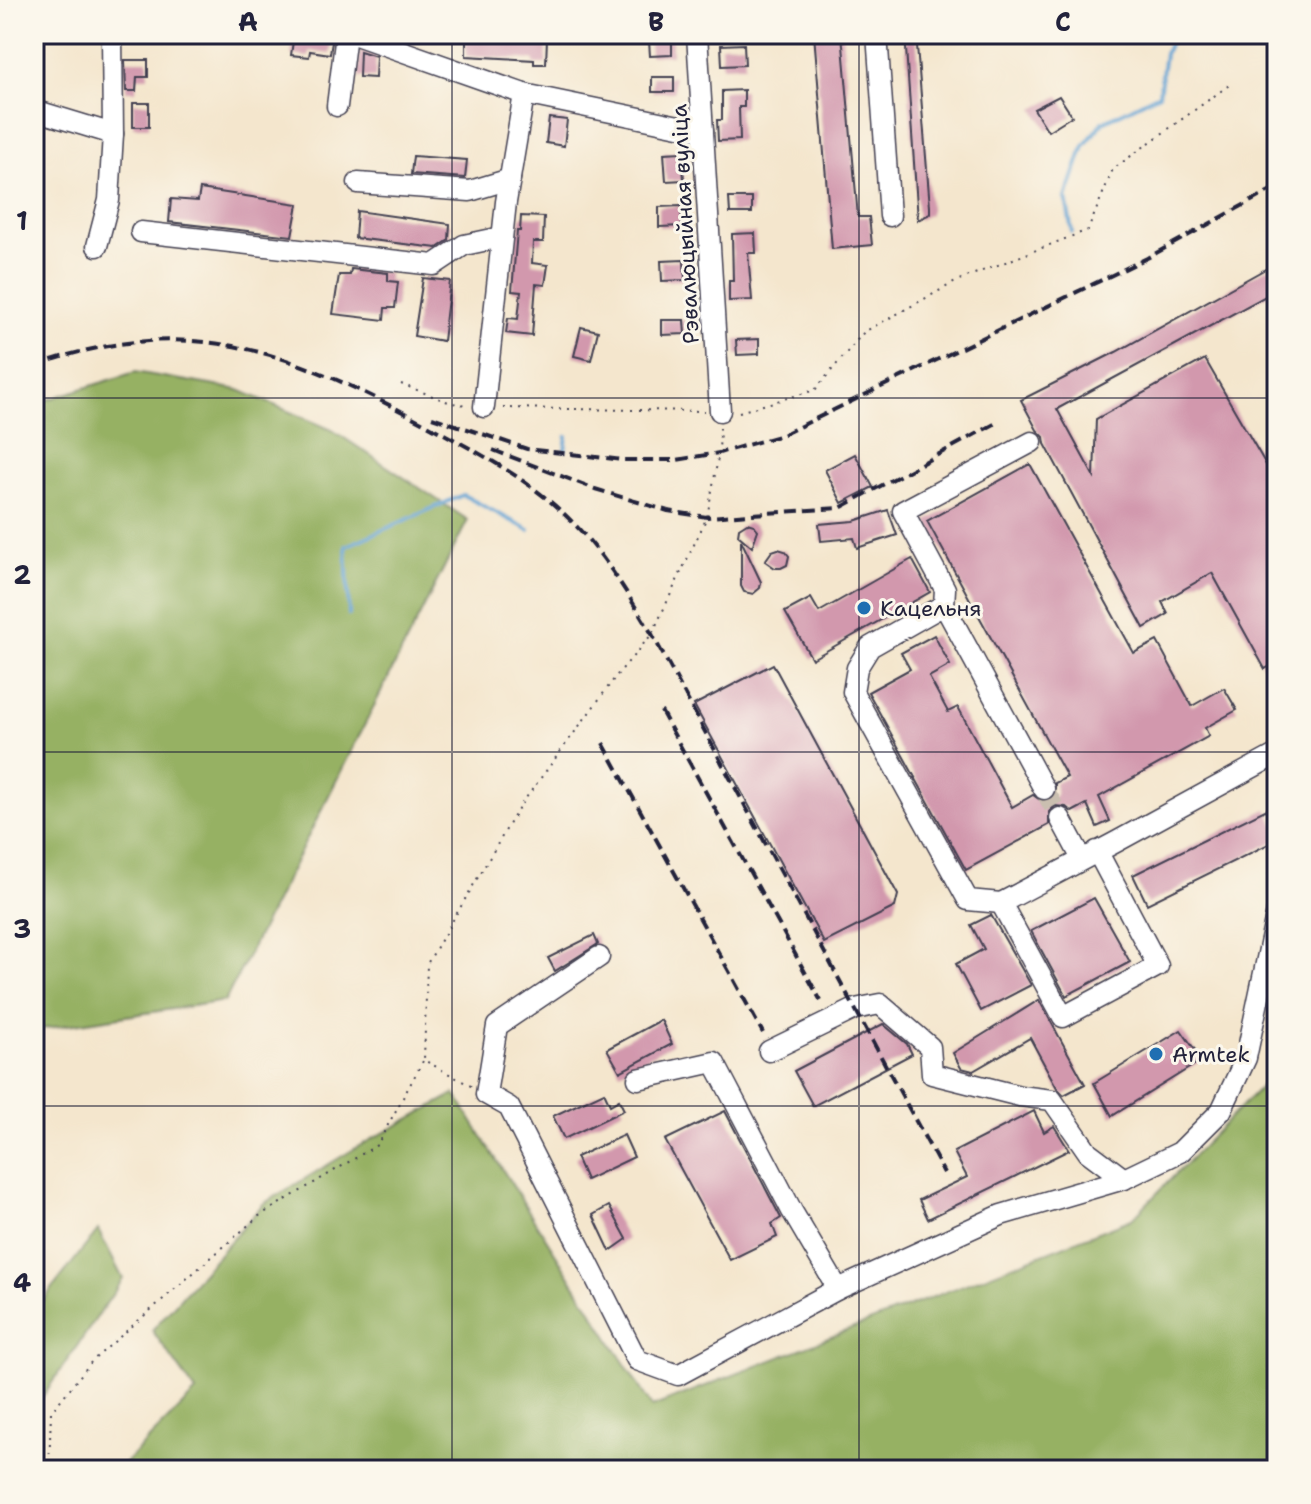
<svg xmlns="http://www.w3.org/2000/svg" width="1311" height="1504" font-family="'Shantell Sans',sans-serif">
	<rect width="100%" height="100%" fill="#fbf7ec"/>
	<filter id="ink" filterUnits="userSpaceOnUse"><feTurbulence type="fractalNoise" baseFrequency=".0125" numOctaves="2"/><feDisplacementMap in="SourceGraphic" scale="16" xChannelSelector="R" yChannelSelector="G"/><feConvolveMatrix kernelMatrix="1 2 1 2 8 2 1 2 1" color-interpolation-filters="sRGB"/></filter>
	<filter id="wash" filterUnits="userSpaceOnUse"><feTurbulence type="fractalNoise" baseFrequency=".006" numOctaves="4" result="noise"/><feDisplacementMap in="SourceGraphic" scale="32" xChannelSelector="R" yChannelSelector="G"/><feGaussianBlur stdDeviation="1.8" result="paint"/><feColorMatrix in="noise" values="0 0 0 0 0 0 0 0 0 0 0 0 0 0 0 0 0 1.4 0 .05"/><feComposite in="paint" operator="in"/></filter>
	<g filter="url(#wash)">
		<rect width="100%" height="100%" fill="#f4e6cd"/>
		<g fill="#96b163" stroke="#5c6a4f" stroke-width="2">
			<path d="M135,372L239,390L332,430L468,520L225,1001L34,1030V407L40,402Z"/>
			<path d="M1277,1070V1470H118L196,1392L152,1330L263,1204L359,1146L455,1094L652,1407L1132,1219Z"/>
			<path d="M98,1230L123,1279L34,1409V1312Z"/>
		</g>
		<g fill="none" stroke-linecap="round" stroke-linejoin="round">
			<g stroke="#5ea0d2" stroke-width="4">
				<path d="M1072,232L1066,198L1084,146L1103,122L1159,94L1165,54L1173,34"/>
				<path d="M565,450L567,436"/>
				<path d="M349,615L346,546L463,495L529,530"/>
			</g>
		</g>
		<g id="blocks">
			<g fill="#d298ad">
				<path d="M294,34L333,36L330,54L310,51L309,57L291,55Z"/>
				<path d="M466,34H514V37L547,38L546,64H534V60L466,56Z"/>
				<path d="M814,34H842L858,217H869L872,245L832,249Z"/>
				<path d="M905,34H916L930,207V214L918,220Z"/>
				<path d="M672,40V55L650,56L649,41Z"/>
				<path d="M744,44L745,65L722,66L721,45Z"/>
				<path d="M360,51L376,56L375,78L359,77Z"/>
				<path d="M125,60H148V77H137L136,91H126Z"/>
				<rect x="652" y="77" width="22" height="15"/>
				<path d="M744,90V107H739L740,140L718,141L717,120H722V91Z"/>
				<path d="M1059,96L1072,116L1048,131L1034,109Z"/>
				<rect x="133" y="103" width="16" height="24"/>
				<path d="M549,118L567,120L564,146L546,143Z"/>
				<path d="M682,152L684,180L666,181L664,153Z"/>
				<path d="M413,156L467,160L465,178L411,174Z"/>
				<path d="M200,189L298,204L292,236L169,222L171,199L198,201Z"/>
				<path d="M729,198H752V213H730Z"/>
				<path d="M681,206L682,226L659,227V207Z"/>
				<path d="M357,211L450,224L449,240L437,248L355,238Z"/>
				<path d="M521,216L544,217L543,242H533L532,263L548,265L545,285L536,284L532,336L506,333L508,318L518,319L521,292L512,291L517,231H520Z"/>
				<path d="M755,233L756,253H748L752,300L729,301V281H733L732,234Z"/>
				<path d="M684,260L685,280L662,281L661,261Z"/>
				<path d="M1269,267L1277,281V290L1057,409L1094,477L1096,419L1205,359L1272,475L1277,472V663L1265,669L1212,573L1162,602L1168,614L1144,628L1045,444L1044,437L1037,430L1021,400L1116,352Z"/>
				<path d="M351,269L388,273V281L398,282L395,308H385L384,320L333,314L339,275H350Z"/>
				<path d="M423,278L450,281L443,341L414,336Z"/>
				<path d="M662,320H684L685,334L662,335Z"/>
				<path d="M581,327L598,331L591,360L574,356Z"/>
				<path d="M759,339V354L737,355L736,340Z"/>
				<path d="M855,454L873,487L842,503L825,470Z"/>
				<path d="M1030,464L1134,653L1157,641L1192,706L1224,688L1237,710L1205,728L1209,736L1099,797L1110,821L1097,827L1087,804L1072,812L1066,807L1055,806L1049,812V825L966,870L868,692L910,669L901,653L934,635L950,665L929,677L948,712L958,707L1012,807L1033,795L1043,802L1055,796V783L1067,777L927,521Z"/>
				<path d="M888,510L897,535L857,548L854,538L821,541L819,524L854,521Z"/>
				<path d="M747,523L754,525L758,530L752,547L738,535L739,528Z"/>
				<path d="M741,540L761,582L760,588L753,594L744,592L741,586Z"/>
				<path d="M778,549L785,551L789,556L787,565L781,568H775L765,561L772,551Z"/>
				<path d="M912,559L930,592L812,659L785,612L811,598L819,612Z"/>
				<path d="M773,664L898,895L895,907L824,943L694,705Z"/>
				<path d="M1267,809L1277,829V840L1147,904L1133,875Z"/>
				<path d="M1094,898L1130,962L1066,996L1031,931Z"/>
				<path d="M991,915L1031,985L981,1011L956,964L984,949L971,925Z"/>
				<path d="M594,935L598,944L555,971L548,958Z"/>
				<path d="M1039,1000L1085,1084L1064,1095L1057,1088L1030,1038L973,1071L961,1068L953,1053Z"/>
				<path d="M661,1020L672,1044L620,1072L607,1049Z"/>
				<path d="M883,1024L907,1044L912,1054L813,1106L794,1071Z"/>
				<path d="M1181,1030L1202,1060L1112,1116L1094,1083Z"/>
				<path d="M604,1092L610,1105L619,1100L624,1110L564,1139L553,1116Z"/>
				<path d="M725,1111L781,1218L772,1224L777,1237L730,1260L665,1140Z"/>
				<path d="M1034,1111L1044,1132L1054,1126L1069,1150L928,1219L919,1200L967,1177L954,1152Z"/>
				<path d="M624,1135L634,1157L586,1180L576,1157Z"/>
				<path d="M609,1206L627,1239L610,1251L593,1215Z"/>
			</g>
		</g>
	</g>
	<g filter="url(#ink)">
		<use href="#blocks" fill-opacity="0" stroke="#423f51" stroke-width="2"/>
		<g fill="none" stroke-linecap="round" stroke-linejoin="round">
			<path stroke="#cabfb0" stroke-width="20" stroke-dasharray="20 10" stroke-linecap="butt" d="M1044,789L1060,818"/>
			<defs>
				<g id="minor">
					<path d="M353,34L524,94L703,131"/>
					<path d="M697,34L720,411"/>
					<path d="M877,34L890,216"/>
					<path d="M337,106L346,34"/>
					<path d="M34,110L113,134"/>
					<path d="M358,183L470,191L510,179"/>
					<path d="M141,232L434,265L464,245L502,237"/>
					<path d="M97,246L109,200L113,134L112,34"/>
					<path d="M484,407L506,202L524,94"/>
					<path d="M944,605L945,589L903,511L1032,442"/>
					<path d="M1060,818L1082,859"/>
					<path d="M1097,851L1158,966L1063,1017L1001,903L1116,842L1277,754"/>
					<path d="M1001,903L968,900L853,692L857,668L870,647L944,605L1044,789"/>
					<path d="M599,957L497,1026L486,1094L509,1107L637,1360L678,1375L838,1289L1001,1215L1124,1179L1180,1152L1221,1111L1246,1058L1277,911"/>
					<path d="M769,1051L855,1009L880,1004L930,1047L932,1074L1020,1096L1052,1100L1088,1152L1124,1179"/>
					<path d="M638,1079L714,1062L792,1211L838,1289"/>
				</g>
			</defs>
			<use href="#minor" stroke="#423f51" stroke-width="23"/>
			<g stroke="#423f51" stroke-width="2" stroke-dasharray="2 6" stroke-linecap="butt">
				<path d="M401,384L451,403L468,405"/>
				<path d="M503,408L704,411"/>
				<path d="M739,412L815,390L864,332L959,280L1088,230L1113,169L1232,83"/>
				<path d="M471,1086L424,1060L427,964L520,806L617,675L652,634L707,517L719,453L720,428"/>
				<path d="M49,1470L51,1412L92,1361L259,1216L377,1145L423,1061"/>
			</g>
			<use href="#minor" stroke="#fff" stroke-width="20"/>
			<g stroke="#22223b" stroke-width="4" stroke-dasharray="12 6" stroke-linecap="butt">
				<path d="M34,366C191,310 292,352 431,427C485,456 538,484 580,530C609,562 630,598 652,634L944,1173"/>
				<path d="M432,417L527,449L623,460H676L719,453L782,435L1147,258L1277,187"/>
				<path d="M493,450L595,489L668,511L707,517L840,508L998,422"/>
				<path d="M661,711L821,1001"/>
				<path d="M603,743L763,1033"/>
			</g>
		</g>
	</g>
	<path fill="none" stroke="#22223b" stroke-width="2" stroke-opacity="0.55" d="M452,34V1470M859,34V1470M34,398H1277M34,752H1277M34,1106H1277"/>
	<g fill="#1f6fb2" stroke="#fbf7ec" stroke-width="3">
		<circle cx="864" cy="608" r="8"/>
		<circle cx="1156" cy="1054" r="8"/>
	</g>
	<g text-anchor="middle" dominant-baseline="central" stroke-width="6" stroke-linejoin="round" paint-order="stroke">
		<g font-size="22" fill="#22223b" stroke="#fbf7ec">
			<text transform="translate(685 224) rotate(-93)">Рэвалюцыйная вуліца</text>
		</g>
		<g font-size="22" fill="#22223b" stroke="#fbf7ec" text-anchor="start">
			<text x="880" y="608">Кацельня</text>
			<text x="1172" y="1054">Armtek</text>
		</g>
	</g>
	<rect width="1311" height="1504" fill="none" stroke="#fbf7ec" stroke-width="88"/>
	<rect x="44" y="44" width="1223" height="1416" fill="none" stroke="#22223b" stroke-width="3"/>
	<g font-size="26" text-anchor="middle" font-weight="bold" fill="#22223b">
		<text x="248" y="31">A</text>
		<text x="656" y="31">B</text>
		<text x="1063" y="31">C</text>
		<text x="22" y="230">1</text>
		<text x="22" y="584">2</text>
		<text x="22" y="938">3</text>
		<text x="22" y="1292">4</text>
	</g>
</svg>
